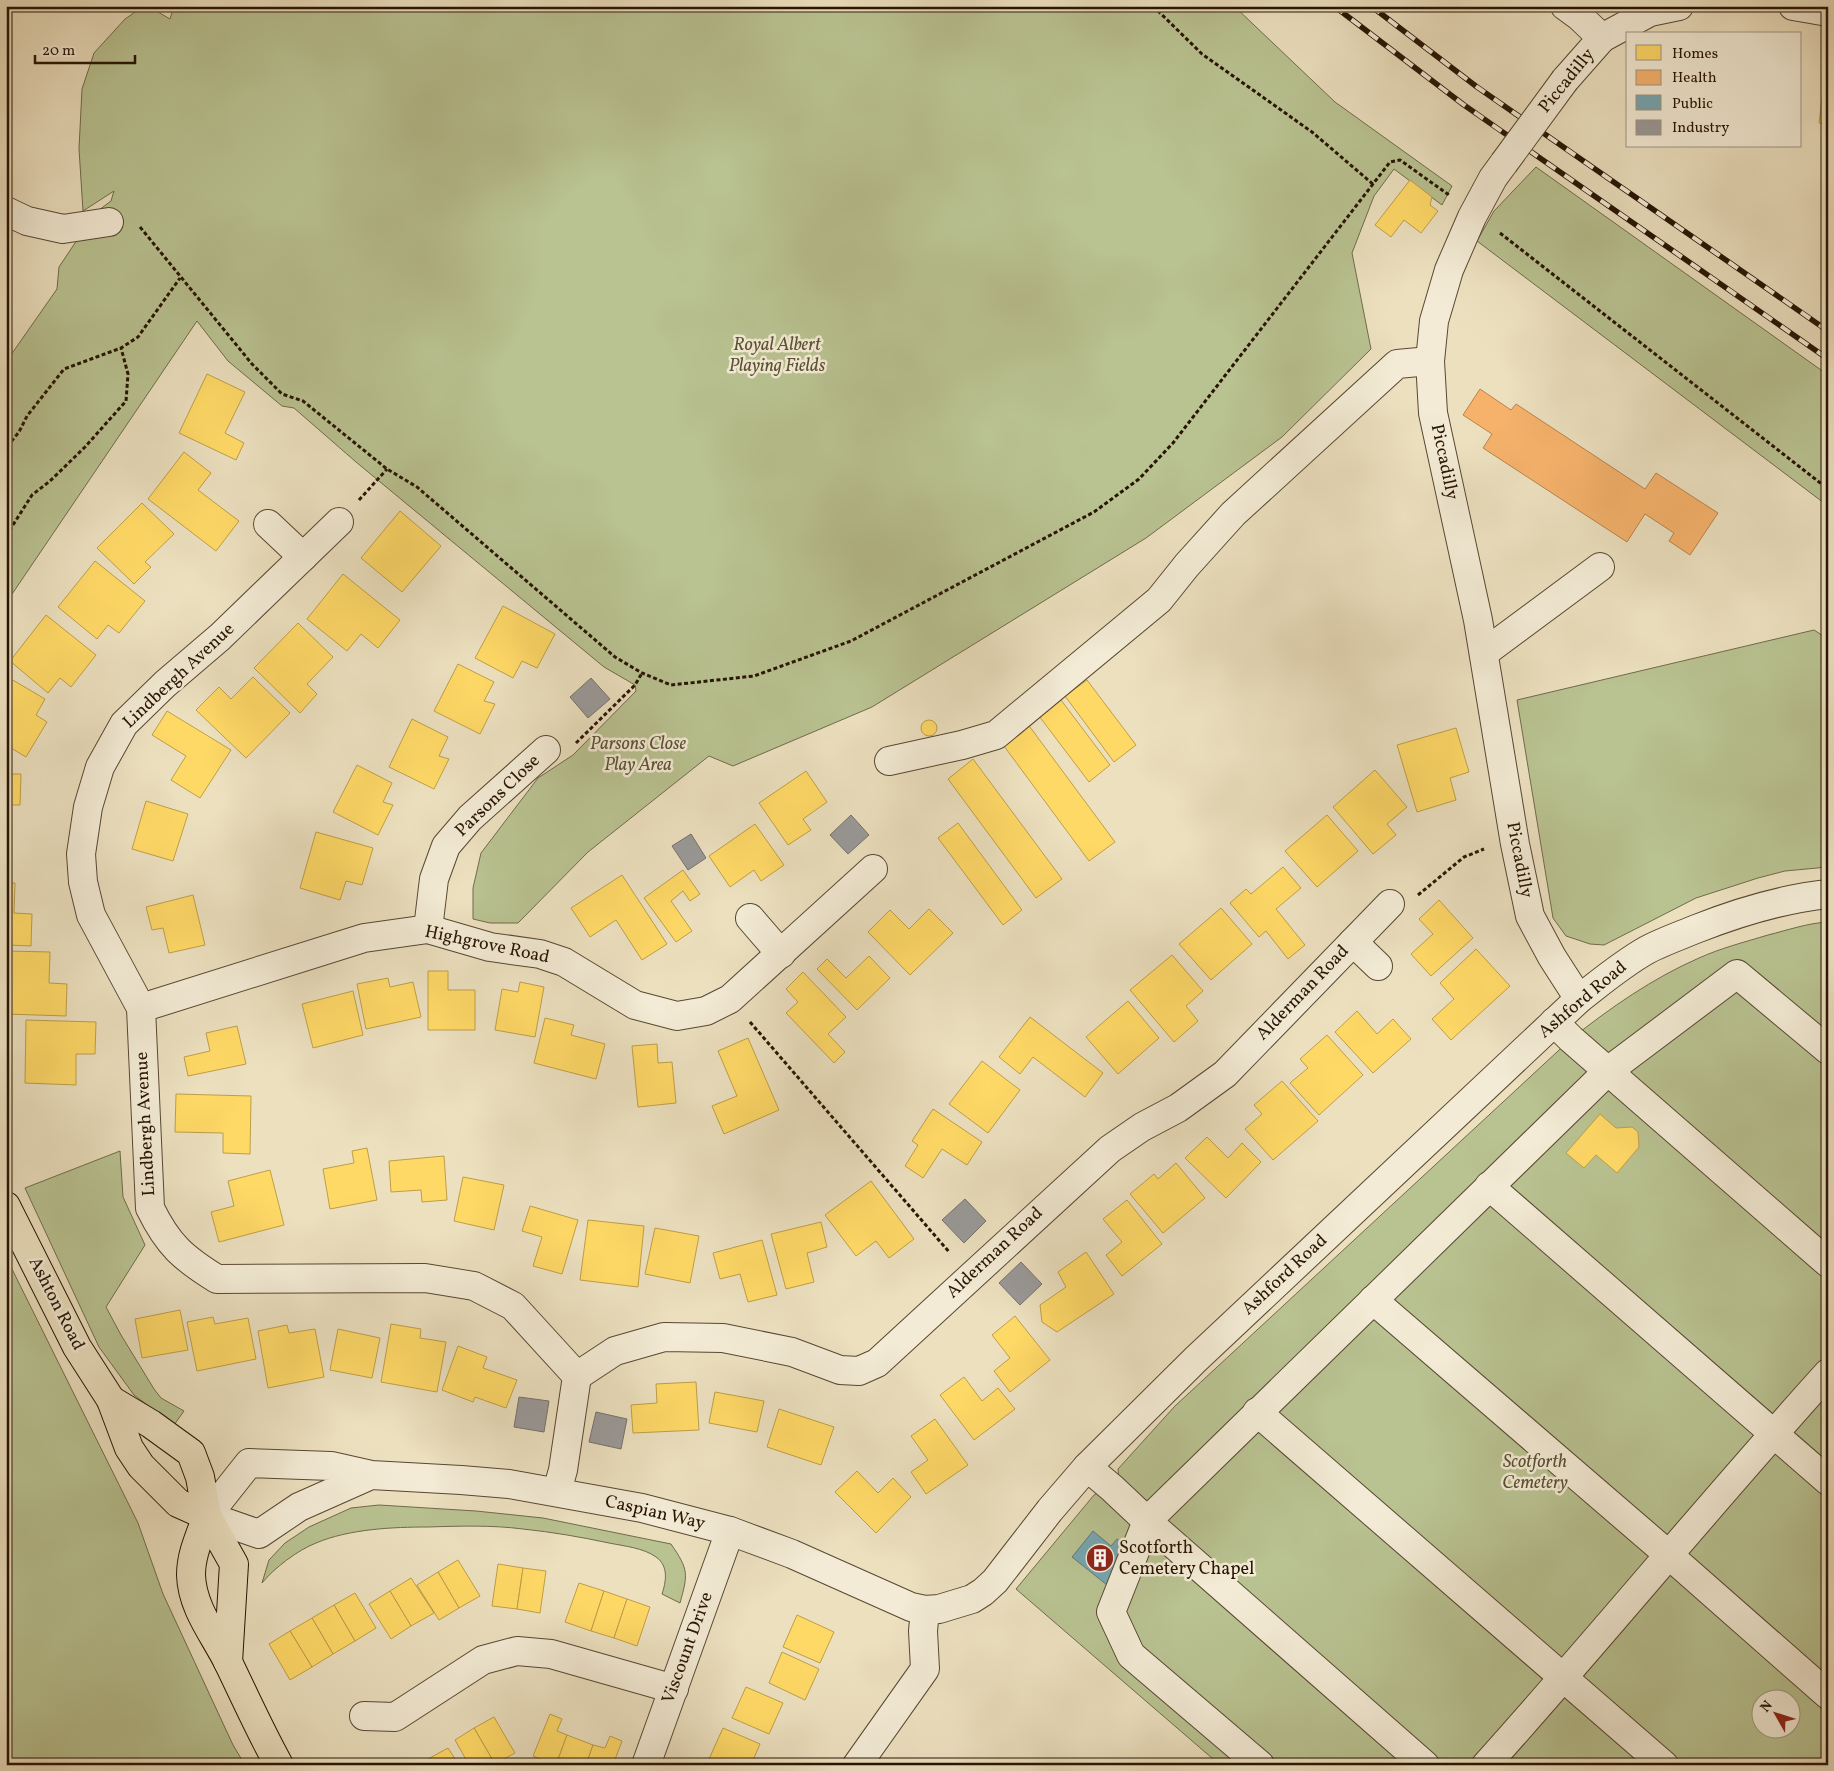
<svg xmlns="http://www.w3.org/2000/svg" width="1834" height="1771" font-family="Vollkorn,serif">
	<rect width="100%" height="100%" fill="#ece0bf"/>
	<filter id="stains"><feTurbulence type="fractalNoise" baseFrequency=".004" numOctaves="4"/><feColorMatrix values="0 0 0 0 .2 0 0 0 0 .09 0 0 0 0 .02 0 0 0 .5 -.17"/></filter>
	<radialGradient id="worn" r=".72"><stop offset=".6" stop-color="#630" stop-opacity="0"/><stop offset="1" stop-color="#630" stop-opacity=".3"/></radialGradient>
	<g fill="#b9c291" stroke="#706b4a" fill-rule="evenodd">
		<path d="M144,6H148L170,19L174,6H1234L1335,102L1452,186L1442,205L1394,169L1374,196L1352,253L1371,349L1282,437L1146,538L872,707L733,766L709,756L588,852L518,923H490L473,919V888L481,853L538,778L573,755L636,691L635,685L604,667L356,462L294,408L282,406L228,361L197,321L6,603V362L57,289L59,267L95,213L111,201L114,191L83,211L79,149L82,89L94,53L125,19Z"/>
		<path d="M1536,167L1828,375V506L1477,241L1494,211Z"/>
		<path d="M1814,630L1828,639V867L1785,871L1758,878L1696,898L1604,945L1590,944L1566,936L1553,918L1517,700Z"/>
		<path d="M1828,922V1765H1220L1016,1589L1094,1495L1119,1480L1118,1469L1175,1406L1571,1039C1610,1008 1653,978 1699,958C1721,948 1745,942 1768,935C1788,930 1808,923 1828,922ZM1762,1698H1792V1728H1762Z"/>
		<path d="M120,1151L123,1197L145,1245L106,1307L121,1335L154,1389L161,1398L184,1411L174,1425L134,1395L99,1347L25,1188Z"/>
		<path d="M6,1257L138,1523L163,1594L233,1745L245,1765H6Z"/>
		<path d="M379,1505L476,1511L543,1518L671,1544C689,1570 688,1574 680,1603L662,1594C666,1582 669,1566 656,1557C644,1548 624,1546 609,1543C581,1537 552,1532 523,1529C492,1525 460,1526 428,1527C393,1527 349,1529 316,1543C298,1550 274,1568 262,1583L269,1560L285,1543L309,1527L351,1508Z"/>
	</g>
	<g fill="#ffd966" stroke="#be9e48">
		<path d="M1825,74L1828,75V124L1819,123Z"/>
		<path d="M1410,180L1432,197L1430,205L1438,211L1421,233L1404,220L1391,237L1375,225Z"/>
		<path d="M207,374L245,392L225,433L244,443L236,460L179,433Z"/>
		<path d="M184,452L211,473L198,490L239,521L216,551L148,499Z"/>
		<path d="M142,503L174,534L145,562L151,567L134,584L97,548Z"/>
		<path d="M400,511L441,546L402,592L361,558Z"/>
		<path d="M95,561L145,601L119,633L108,625L97,639L58,607Z"/>
		<path d="M343,574L400,620L378,648L361,634L347,651L307,619Z"/>
		<path d="M503,606L555,634L537,668L522,661L513,678L475,658Z"/>
		<path d="M46,615L96,655L71,687L60,678L48,693L10,661Z"/>
		<path d="M298,623L333,657L307,684L317,694L300,713L254,668Z"/>
		<path d="M458,664L494,682L484,701L495,704L480,734L434,711Z"/>
		<path d="M6,676L45,699L36,715L47,722L26,757L6,745Z"/>
		<path d="M253,677L290,713L246,758L196,710L219,687L231,699Z"/>
		<path d="M1087,680L1136,745L1114,762L1065,696Z"/>
		<path d="M1061,700L1110,765L1089,782L1039,716Z"/>
		<path d="M167,711L231,750L200,798L171,780L186,756L152,735Z"/>
		<path d="M412,719L448,737L439,756L449,759L434,789L389,767Z"/>
		<circle cx="929" cy="728" r="8"/>
		<path d="M1027,723L1115,842L1089,861L1001,742Z"/>
		<path d="M1456,728L1469,772L1450,778L1456,800L1417,812L1397,745Z"/>
		<path d="M973,759L1062,879L1036,898L948,779Z"/>
		<path d="M357,765L392,783L383,802L393,805L378,835L333,812Z"/>
		<path d="M1375,770L1407,807L1387,824L1396,835L1373,854L1333,807Z"/>
		<path d="M806,771L827,802L803,819L811,830L788,845L759,803Z"/>
		<path d="M6,774H21L20,805H6Z"/>
		<path d="M146,801L188,814L173,861L132,849Z"/>
		<path d="M1327,815L1358,851L1317,887L1285,851Z"/>
		<path d="M958,823L1022,910L1003,925L938,838Z"/>
		<path d="M755,824L784,865L761,881L754,870L730,887L709,856Z"/>
		<path d="M6,828H10V847L6,848Z"/>
		<path d="M316,832L373,848L362,885L346,881L340,900L300,888Z"/>
		<path d="M1283,867L1301,888L1276,909L1305,945L1288,959L1266,931L1259,937L1230,903L1246,889L1251,894Z"/>
		<path d="M683,870L700,894L690,901L683,891L671,901L692,931L676,942L644,898Z"/>
		<path d="M622,875L667,944L642,960L616,920L590,937L571,908Z"/>
		<path d="M6,883H15L14,913L32,914L31,946L6,945Z"/>
		<path d="M193,895L205,945L169,953L163,928L152,930L146,907Z"/>
		<path d="M1439,900L1473,938L1431,976L1411,954L1433,934L1419,919Z"/>
		<path d="M1221,908L1252,944L1211,980L1179,944Z"/>
		<path d="M929,909L953,933L910,975L868,932L890,910L909,929Z"/>
		<path d="M1476,949L1510,986L1451,1040L1432,1019L1454,999L1440,983Z"/>
		<path d="M6,951L50,952L49,983L67,984L66,1016L6,1014Z"/>
		<path d="M1172,955L1203,991L1186,1006L1198,1021L1174,1042L1130,990Z"/>
		<path d="M869,956L890,978L857,1010L817,969L827,959L846,978Z"/>
		<path d="M428,971H448V990H475V1030H428Z"/>
		<path d="M803,972L846,1017L828,1034L845,1052L834,1063L786,1013L798,1002L786,989Z"/>
		<path d="M388,978L390,987L413,982L421,1017L366,1029L357,984Z"/>
		<path d="M520,982L544,987L535,1037L495,1030L502,989L518,992Z"/>
		<path d="M353,991L363,1035L313,1048L302,1004Z"/>
		<path d="M1128,1001L1159,1038L1118,1074L1086,1037Z"/>
		<path d="M1357,1011L1377,1034L1393,1019L1411,1039L1373,1073L1335,1032Z"/>
		<path d="M1030,1017L1103,1073L1085,1097L1033,1057L1020,1074L999,1057Z"/>
		<path d="M545,1018L574,1025L571,1035L605,1044L596,1079L534,1063Z"/>
		<path d="M26,1020L96,1022L95,1054H76V1085L25,1083Z"/>
		<path d="M237,1026L246,1064L188,1076L184,1057L210,1051L206,1033Z"/>
		<path d="M1327,1035L1363,1075L1319,1115L1290,1083L1308,1068L1300,1059Z"/>
		<path d="M748,1038L779,1110L724,1134L712,1106L737,1096L718,1051Z"/>
		<path d="M657,1044L658,1063L672,1062L676,1103L638,1107L632,1046Z"/>
		<path d="M982,1061L1020,1090L988,1133L949,1104Z"/>
		<path d="M1282,1081L1318,1121L1273,1160L1245,1129L1262,1114L1254,1105Z"/>
		<path d="M176,1094L251,1096L250,1154L223,1153V1133L175,1132Z"/>
		<path d="M933,1109L982,1142L967,1165L942,1149L923,1178L905,1166L918,1145L912,1141Z"/>
		<path d="M1600,1114L1616,1128L1632,1127L1638,1132L1639,1147L1617,1173L1596,1155L1584,1168L1566,1153Z"/>
		<path d="M1207,1137L1228,1158L1242,1143L1261,1162L1226,1198L1185,1158Z"/>
		<path d="M367,1148L377,1200L330,1209L323,1169L354,1163L352,1151Z"/>
		<path d="M444,1156L447,1200L422,1202L421,1190L391,1192L389,1161Z"/>
		<path d="M1176,1163L1205,1198L1163,1233L1130,1194L1154,1174L1158,1179Z"/>
		<path d="M270,1170L284,1225L219,1242L211,1212L234,1206L228,1181Z"/>
		<path d="M463,1177L504,1185L494,1230L454,1221Z"/>
		<path d="M871,1181L914,1239L889,1258L876,1241L856,1256L825,1215Z"/>
		<path d="M1127,1200L1162,1244L1122,1276L1106,1255L1122,1242L1103,1219Z"/>
		<path d="M530,1206L578,1220L562,1274L533,1266L542,1237L522,1231Z"/>
		<path d="M588,1220L644,1226L638,1287L580,1280Z"/>
		<path d="M821,1222L827,1247L807,1253L814,1282L786,1289L771,1234Z"/>
		<path d="M655,1228L699,1236L690,1283L645,1274Z"/>
		<path d="M762,1240L777,1295L748,1302L740,1274L720,1279L713,1253Z"/>
		<path d="M1086,1252L1114,1294L1057,1332L1042,1322L1040,1305L1066,1287L1058,1272Z"/>
		<path d="M180,1310L188,1350L142,1358L135,1319Z"/>
		<path d="M1015,1316L1050,1360L1010,1392L994,1371L1010,1358L992,1335Z"/>
		<path d="M213,1317L215,1324L248,1318L256,1359L197,1371L187,1322Z"/>
		<path d="M391,1324L421,1329L420,1338L446,1342L437,1392L381,1382Z"/>
		<path d="M287,1325L289,1333L315,1329L324,1377L268,1388L258,1331Z"/>
		<path d="M338,1329L380,1338L372,1378L330,1370Z"/>
		<path d="M458,1346L487,1357L483,1368L517,1380L506,1408L475,1397L473,1402L442,1390Z"/>
		<path d="M964,1377L982,1401L998,1388L1015,1409L974,1440L940,1395Z"/>
		<path d="M696,1382L699,1430L633,1433L631,1405L657,1403L656,1384Z"/>
		<path d="M715,1392L764,1401L757,1432L709,1423Z"/>
		<path d="M779,1409L834,1427L821,1465L767,1447Z"/>
		<path d="M935,1419L968,1465L926,1494L911,1472L928,1460L911,1436Z"/>
		<path d="M857,1471L878,1493L893,1478L911,1497L876,1533L835,1492Z"/>
		<path d="M458,1560L480,1596L459,1608L438,1572Z"/>
		<path d="M498,1564L523,1568L517,1609L492,1606Z"/>
		<path d="M523,1568L546,1571L540,1613L517,1609Z"/>
		<path d="M438,1572L459,1608L439,1620L417,1585Z"/>
		<path d="M411,1578L434,1613L411,1626L390,1591Z"/>
		<path d="M579,1583L604,1591L591,1631L565,1622Z"/>
		<path d="M390,1591L411,1626L391,1639L369,1604Z"/>
		<path d="M604,1591L627,1599L614,1638L591,1631Z"/>
		<path d="M355,1593L376,1628L355,1641L334,1605Z"/>
		<path d="M627,1599L650,1607L637,1646L614,1638Z"/>
		<path d="M334,1605L355,1641L333,1654L312,1618Z"/>
		<path d="M797,1615L834,1632L820,1663L783,1647Z"/>
		<path d="M312,1618L333,1654L312,1667L290,1631Z"/>
		<path d="M290,1631L312,1667L290,1680L269,1644Z"/>
		<path d="M782,1652L819,1669L805,1700L769,1683Z"/>
		<path d="M746,1687L783,1703L769,1734L732,1718Z"/>
		<path d="M550,1714L562,1719L557,1731L567,1735L556,1765L533,1756Z"/>
		<path d="M494,1717L515,1753L495,1764L474,1728Z"/>
		<path d="M474,1728L495,1764V1765H469L455,1740Z"/>
		<path d="M723,1728L760,1744L751,1765H722L709,1759Z"/>
		<path d="M567,1735L593,1745L586,1765H556Z"/>
		<path d="M610,1736L622,1741L613,1765H586L593,1745L605,1748Z"/>
		<path d="M448,1748L459,1765H431L428,1759Z"/>
	</g>
	<path fill="#f6b26b" stroke="#b8834c" d="M1480,389L1511,410L1516,404L1645,489L1656,473L1718,513L1690,555L1669,541L1674,533L1645,514L1627,542L1483,448L1492,434L1463,415Z"/>
	<path fill="#76a5af" stroke="#5e7a7b" d="M1093,1531L1111,1546L1117,1539L1128,1547L1107,1585L1072,1557Z"/>
	<g fill="#999" stroke="#77716c">
		<path d="M591,678L610,699L588,718L570,697Z"/>
		<path d="M851,815L869,835L848,854L830,835Z"/>
		<path d="M691,834L706,858L688,870L672,846Z"/>
		<path d="M965,1199L986,1221L964,1243L942,1220Z"/>
		<path d="M1021,1262L1042,1284L1020,1305L999,1283Z"/>
		<path d="M519,1397L549,1401L544,1432L514,1427Z"/>
		<path d="M596,1412L627,1419L621,1449L589,1442Z"/>
	</g>
	<g fill="none" stroke-linecap="round" stroke-linejoin="round">
		<defs>
			<g id="minor">
				<path d="M1565,6L1580,17L1602,38"/>
				<path d="M1793,6L1828,12"/>
				<path d="M1565,80L1602,38L1650,12L1679,6"/>
				<path d="M1504,163L1493,178L1472,217L1449,270L1434,321L1430,361L1433,413L1478,620L1515,844L1530,916L1552,957L1579,999"/>
				<path d="M6,211L27,221L63,229L109,222"/>
				<path d="M339,522L220,637L165,684L124,724L100,767L88,807L81,854L83,882L91,915L141,1008L150,1208C168,1245 183,1258 217,1279L425,1278L474,1286L513,1306L577,1376L563,1470L557,1491"/>
				<path d="M268,524L303,557"/>
				<path d="M1484,653L1600,567"/>
				<path d="M889,761L962,745L996,735L1159,600L1187,565L1233,514L1397,364L1430,361"/>
				<path d="M750,918L781,954"/>
				<path d="M428,929L434,879L446,846L470,818L546,750"/>
				<path d="M1353,942L1378,966"/>
				<path d="M141,1008L364,938L428,929L490,947L540,954L564,962L635,1005L677,1016L706,1011L730,999L873,869"/>
				<path d="M1554,1022L1571,1039L1828,1263"/>
				<path d="M1489,1186L1828,1481"/>
				<path d="M1373,1300L1670,1556L1828,1695"/>
				<path d="M577,1376L615,1351L664,1337L723,1338L792,1352L840,1370L859,1371L877,1363L1110,1149L1142,1127L1178,1108L1225,1074L1390,904"/>
				<path d="M1257,1412L1664,1765"/>
				<path d="M1087,1467L1112,1488L1147,1521L1425,1765"/>
				<path d="M371,1475L299,1507L259,1534L207,1516L249,1463L331,1466L371,1475L461,1480L509,1484L642,1508L730,1531L792,1554L911,1607L925,1610L939,1609L972,1599L983,1592L995,1581L1050,1510L1087,1467L1196,1359L1579,999C1601,982 1622,964 1647,950C1662,942 1679,936 1696,929C1739,912 1781,899 1828,894"/>
				<path d="M364,1716L395,1717L483,1660L517,1651L551,1654L674,1689"/>
				<path d="M646,1765L730,1531"/>
				<path d="M857,1765L925,1669L923,1631L925,1610"/>
				<path d="M1260,1765L1131,1655L1111,1612L1147,1521L1608,1071L1737,974L1828,1050"/>
				<path d="M1486,1765C1602,1636 1712,1501 1828,1373"/>
			</g>
			<g id="major">
				<path d="M6,1206L77,1347L111,1400L129,1448L141,1466L178,1503L207,1516"/>
				<path d="M111,1400L151,1424L191,1453L200,1477L207,1516L234,1564L228,1662"/>
				<path d="M207,1516C200,1536 191,1554 191,1575C192,1608 214,1634 228,1662C245,1697 260,1731 279,1765"/>
			</g>
		</defs>
		<use href="#minor" stroke="#584732" stroke-width="30"/>
		<use href="#major" stroke="#271403" stroke-width="30"/>
		<g stroke="#271403" stroke-width="3" stroke-dasharray="4 2.5" stroke-linecap="butt">
			<path d="M1153,6L1202,54L1312,132L1374,185"/>
			<path d="M140,227L252,364L282,394L303,401L387,469L417,487L615,657L642,673L671,685L754,676L851,641L1094,512L1139,479L1173,443L1390,162L1400,160L1449,195"/>
			<path d="M1500,233L1828,489"/>
			<path d="M6,445L10,443L19,432L27,416L64,369L121,348L138,337L180,278"/>
			<path d="M359,500L387,469"/>
			<path d="M6,536L32,495L50,481L85,447L126,401L128,374L121,348"/>
			<path d="M576,743L635,685L642,673"/>
			<path d="M1418,895L1464,857L1484,849"/>
			<path d="M750,1022L950,1253"/>
		</g>
		<use href="#minor" stroke="#f3ebd5" stroke-width="28"/>
		<use href="#major" stroke="#ece0bf" stroke-width="28"/>
		<defs>
			<g id="rail">
				<path d="M1334,6L1464,105L1828,359"/>
				<path d="M1371,6L1477,87L1828,331"/>
			</g>
		</defs>
		<use href="#rail" stroke="#271403" stroke-width="5.5"/>
		<use href="#rail" stroke="#f3ebd5" stroke-width="4" stroke-dasharray="11" stroke-linecap="butt"/>
		<defs>
			<path id="minor-bridge" d="M1504,163L1565,80"/>
		</defs>
		<use href="#minor-bridge" stroke="#584732" stroke-width="30" stroke-linecap="butt"/>
		<use href="#minor-bridge" stroke="#f3ebd5" stroke-width="28"/>
	</g>
	<defs>
		<symbol id="building-disc" viewBox="-11 -11 22 22"><circle r="9.5" fill="#8f2418" stroke="#f3ebd5"/><path d="M-4-6H4V6H1V3H-1V6H-4ZM-2.5-4.3h1.7v1.8h-1.7ZM.8-4.3h1.7v1.8H.8ZM-2.5-1h1.7V.8h-1.7ZM.8-1h1.7V.8H.8Z" fill="#fff"/></symbol>
	</defs>
	<g fill-rule="evenodd">
		<use href="#building-disc" x="1084" y="1542" width="32" height="32"/>
	</g>
	<g text-anchor="middle" dominant-baseline="central" stroke-width="5" stroke-linejoin="round" paint-order="stroke">
		<g font-size="18" fill="#271403" stroke="#f3ebd5">
			<text transform="translate(1567 81) rotate(-51)">Piccadilly</text>
			<text transform="translate(1444 462) rotate(78)">Piccadilly</text>
			<text transform="translate(179 676) rotate(-43)">Lindbergh Avenue</text>
			<text transform="translate(498 796) rotate(-44)">Parsons Close</text>
			<text transform="translate(1519 860) rotate(79)">Piccadilly</text>
			<text transform="translate(487 945) rotate(12)">Highgrove Road</text>
			<text transform="translate(1303 993) rotate(-46)">Alderman Road</text>
			<text transform="translate(1583 1000) rotate(-40)">Ashford Road</text>
			<text transform="translate(146 1124) rotate(-93)">Lindbergh Avenue</text>
			<text transform="translate(995 1253) rotate(-43)">Alderman Road</text>
			<text transform="translate(1285 1275) rotate(-43)">Ashford Road</text>
			<text transform="translate(56 1304) rotate(63)">Ashton Road</text>
			<text transform="translate(655 1513) rotate(13)">Caspian Way</text>
			<text transform="translate(688 1648) rotate(-70)">Viscount Drive</text>
		</g>
		<g font-size="18" font-style="italic" fill="#5a5135" stroke="#f3ebd5">
			<text x="777" y="345">Royal Albert<tspan x="777" dy="21">Playing Fields</tspan></text>
			<text x="638" y="744">Parsons Close<tspan x="638" dy="21">Play Area</tspan></text>
			<text x="1535" y="1462">Scotforth<tspan x="1535" dy="21">Cemetery</tspan></text>
		</g>
		<g font-size="18" fill="#271403" stroke="#f3ebd5" text-anchor="start">
			<text x="1119" y="1548">Scotforth<tspan x="1119" dy="21">Cemetery Chapel</tspan></text>
		</g>
	</g>
	<rect width="1834" height="1771" fill="none" stroke="#ece0bf" stroke-width="25"/>
	<rect x="8" y="8" width="1819" height="1756" fill="none" stroke="#271403" stroke-width="2.5"/>
	<rect x="12" y="12" width="1809" height="1746" fill="none" stroke="#271403"/>
	<rect x="1626" y="32" width="175" height="115" fill="#f3ebd5" stroke="#a19581"/>
	<rect x="1636" y="45" width="25" height="15" fill="#ffd966" stroke="#a19581"/>
	<text x="1672" y="58" font-size="15" fill="#271403">Homes</text>
	<rect x="1636" y="70" width="25" height="15" fill="#f6b26b" stroke="#a19581"/>
	<text x="1672" y="82" font-size="15" fill="#271403">Health</text>
	<rect x="1636" y="95" width="25" height="15" fill="#76a5af" stroke="#a19581"/>
	<text x="1672" y="108" font-size="15" fill="#271403">Public</text>
	<rect x="1636" y="120" width="25" height="15" fill="#999999" stroke="#a19581"/>
	<text x="1672" y="132" font-size="15" fill="#271403">Industry</text>
	<g transform="translate(1776 1714) rotate(309)"><circle r="24" fill="#f3ebd5" stroke="#a19581"/>
	<path d="M0-4L9 19L0 12L-9 19Z" fill="#8f2418"/>
	<text y="-8" font-size="14" font-weight="bold" text-anchor="middle" fill="#271403">N</text>
	</g>
	<path d="M35 55v8h100v-8" fill="none" stroke="#271403" stroke-width="2.5"/>
	<text x="42" y="55" font-size="15" fill="#271403" stroke="#f3ebd5" stroke-width="4" paint-order="stroke">20 m</text>
	<rect width="100%" height="100%" filter="url(#stains)"/>
	<rect width="100%" height="100%" fill="url(#worn)"/>
</svg>
